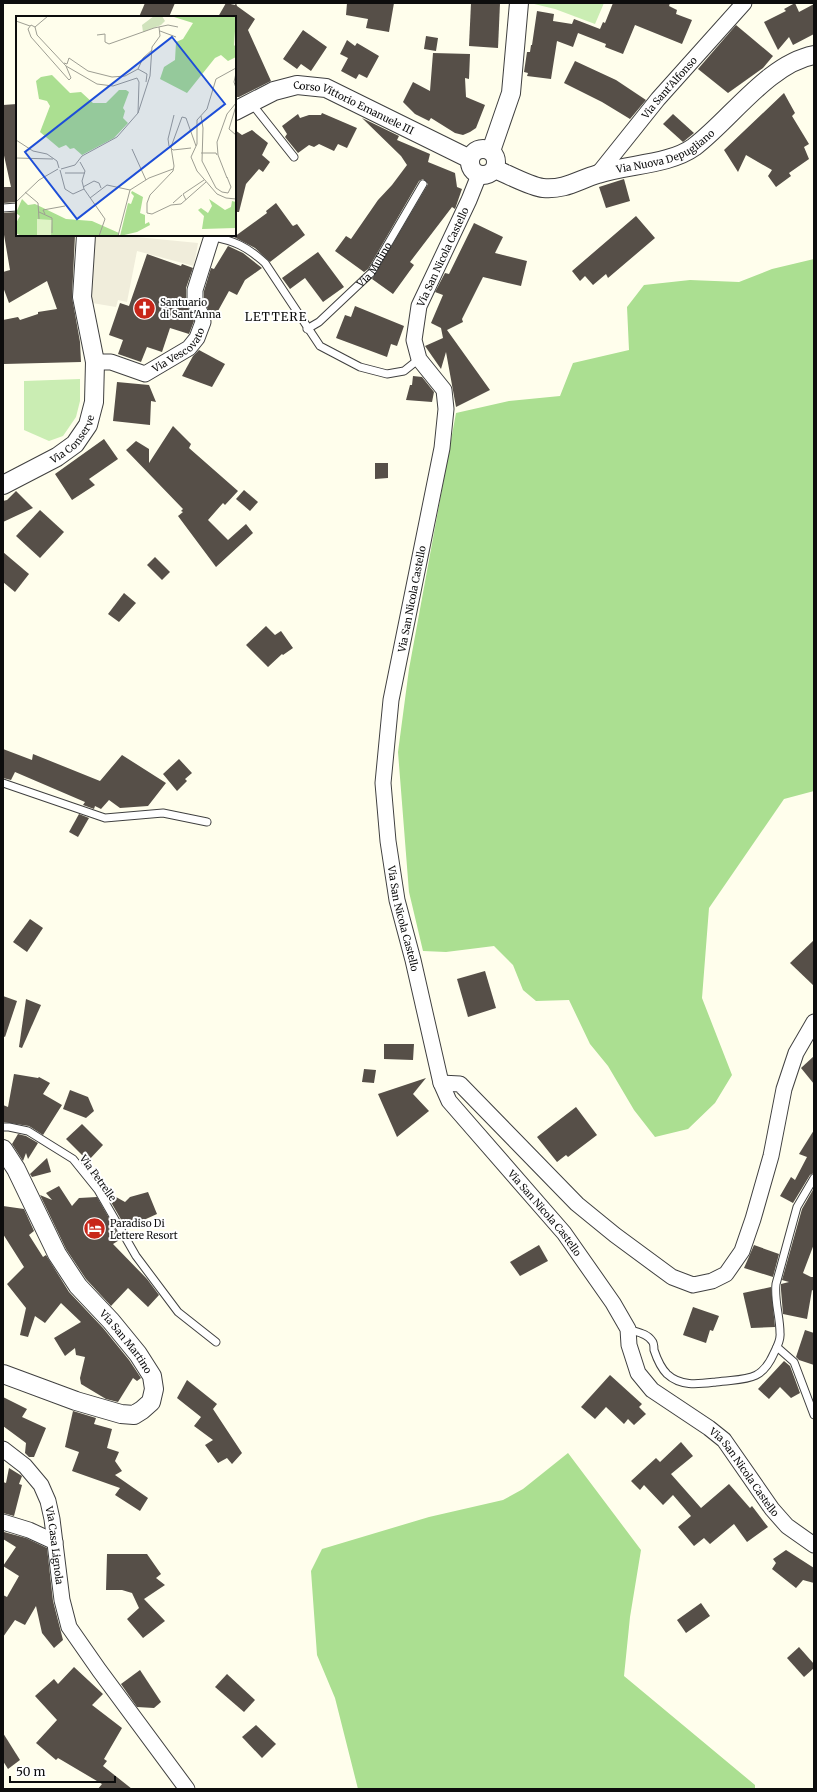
<svg xmlns="http://www.w3.org/2000/svg" width="817" height="1792" font-family="Merriweather,serif">
	<rect width="100%" height="100%" fill="#fffeec"/>
	<g fill="#caedb3">
		<path d="M530,3H604L595,24L555,9Z"/>
		<path d="M80,379V401L76,417L63,436L49,441L24,430V381Z"/>
	</g>
	<g fill="#abdf91">
		<path d="M814,259V791L784,799L709,908L702,998L732,1075L715,1103L688,1129L655,1137L634,1110L608,1066L590,1044L569,1000L536,1001L523,990L513,965L494,946L446,952L423,951L409,892L398,752L409,669L456,413L509,401L560,396L573,363L629,350L627,307L644,285L690,280L739,282L772,269Z"/>
		<path d="M568,1453L641,1550L630,1617L624,1676L755,1785V1789H358L335,1698L317,1655L311,1571L322,1549L429,1517L503,1500L523,1489Z"/>
	</g>
	<path fill="#f0eddb" d="M95,235H116L198,243L194,266L137,251L127,302L118,300L116,307L92,303L89,298Z"/>
	<g fill="#564f48">
		<path d="M145,3H175L169,17H139Z"/>
		<path d="M226,3L235,5L236,3L237,6L255,19L248,30L271,81L239,97H235V17H218Z"/>
		<path d="M347,3H394L389,32L366,28L368,19L346,15Z"/>
		<path d="M471,3H500L498,48L469,46Z"/>
		<path d="M613,3H670L669,6L677,10L676,14L692,20L682,44L635,25L623,54L605,47L606,44L578,33L573,47L557,41L551,79L527,76L528,73L524,72L527,52H530L531,45H532L537,11L554,14L553,21L572,24L574,19L600,29L603,22L605,23Z"/>
		<path d="M795,3L799,12L814,4V34L793,45L789,37L778,50L764,22L786,11L784,9Z"/>
		<path d="M736,25L773,56L763,68L728,93L698,69Z"/>
		<path d="M303,30L327,47L311,71L301,64L297,69L283,59Z"/>
		<path d="M426,36L438,38L436,51L424,49Z"/>
		<path d="M347,40L355,46L357,43L379,56L367,78L359,74L356,79L341,71L348,58L340,54Z"/>
		<path d="M433,53L470,54L469,79L465,78L466,97L485,105L476,128L470,132L463,135L455,133L431,118L429,121L415,114L403,102L413,82L430,91Z"/>
		<path d="M575,61L616,80L646,100L630,119L602,102L564,83Z"/>
		<path d="M784,93L795,113L792,116L809,144L804,147L809,159L789,173L791,176L776,187L768,176L772,170L746,155L738,172L724,150Z"/>
		<path d="M17,104V202L3,203V187H11L3,151V105Z"/>
		<path d="M322,113L357,128L347,148L338,144L334,151L319,144L314,147L309,145L298,153L285,137L287,134L282,126L298,114L300,118L309,115H321Z"/>
		<path d="M673,114L694,133L683,142L663,124Z"/>
		<path d="M362,118L399,136L397,140L430,154L428,162L455,173L457,187L462,189L455,209L452,207L410,262L414,265L393,294L372,279L428,184L423,179L419,181L368,269L364,272L335,251L346,236L351,239L378,200L392,185L407,165L401,156Z"/>
		<path d="M235,130L242,135L252,130L268,143L262,155L270,162L263,172L259,169L246,184L239,212H235Z"/>
		<path d="M624,179L630,201L606,208L599,187Z"/>
		<path d="M276,203L292,225L293,226L297,224L305,235L270,262L255,248L234,237L267,213L266,211Z"/>
		<path d="M17,212V235H75L72,297L80,342L81,362L4,364L3,320L18,317L20,320L38,314V312L57,309L47,281L9,303L3,287V272L10,270L3,229V213Z"/>
		<path d="M636,216L655,238L608,278L606,274L593,285L585,276L580,281L572,271Z"/>
		<path d="M474,223L503,237L495,253L527,261L521,286L483,277L462,319L463,322L447,330L490,390L456,407L446,352L441,369L425,346L443,338L441,328L431,323L443,295L435,292L445,273L449,274Z"/>
		<path d="M228,246L243,253L262,268L245,280L237,295L229,291L213,320L204,301V291L211,268L214,269Z"/>
		<path d="M318,252L344,287L323,302L305,278L290,289L282,278Z"/>
		<path d="M147,254L181,266L182,264L193,268L186,288V303L194,321L189,334L170,328L162,352L147,347L141,362L118,354L123,340L109,335L120,303L129,306Z"/>
		<path d="M355,306L404,326L397,346L391,344L387,357L336,338L345,315L351,317Z"/>
		<path d="M199,350L225,364L212,387L182,376L193,356Z"/>
		<path d="M413,376L422,377L434,392L432,402L406,400L410,385H412Z"/>
		<path d="M117,382L149,385L156,402L151,401L150,425L113,421Z"/>
		<path d="M173,426L191,444L189,448L238,491L225,505L223,503L208,520L228,540L246,524L253,533L216,567L178,516L183,512L181,511L183,509L126,450L136,441L149,449V463Z"/>
		<path d="M104,439L118,459L89,479L95,485L72,500L55,474Z"/>
		<path d="M375,463H388V478L375,479Z"/>
		<path d="M244,490L258,502L250,511L236,499Z"/>
		<path d="M16,491L33,508L3,522V501L7,500Z"/>
		<path d="M40,510L64,532L40,558L16,536Z"/>
		<path d="M3,552L29,574L15,592L3,582Z"/>
		<path d="M155,557L170,572L162,580L147,565Z"/>
		<path d="M124,593L136,603L119,622L108,614Z"/>
		<path d="M266,626L275,635L281,631L293,648L283,655L282,654L268,667L246,645Z"/>
		<path d="M3,749L32,760L33,754L100,781L122,755L166,783L148,806L120,808L109,800L101,809L95,806L94,809L83,805L85,802L15,772L11,780L3,778Z"/>
		<path d="M179,759L192,773L185,779L187,781L177,791L163,774Z"/>
		<path d="M79,814L89,818L78,837L69,832Z"/>
		<path d="M30,919L43,928L27,952L13,942Z"/>
		<path d="M814,940V986L790,963Z"/>
		<path d="M485,971L496,1008L468,1017L457,979Z"/>
		<path d="M3,996L17,1001L5,1037L3,1036Z"/>
		<path d="M26,999L41,1005L22,1048L19,1047Z"/>
		<path d="M384,1044H414L413,1060L384,1059Z"/>
		<path d="M814,1056V1084L801,1068Z"/>
		<path d="M364,1069L376,1070L374,1083L362,1082Z"/>
		<path d="M14,1074L38,1078L39,1077L50,1083L43,1094L62,1105L43,1135L29,1126L3,1122V1105L8,1107Z"/>
		<path d="M426,1078L413,1094L429,1111L397,1137L378,1094Z"/>
		<path d="M70,1090L88,1097L94,1111L86,1118L63,1109Z"/>
		<path d="M576,1107L597,1135L568,1157L566,1155L557,1162L537,1137Z"/>
		<path d="M82,1124L103,1145L88,1161L66,1139Z"/>
		<path d="M814,1130V1173L810,1175L793,1203L780,1196L791,1177L795,1180L807,1157L799,1154Z"/>
		<path d="M18,1134L26,1136L38,1143L28,1159L26,1153L23,1161L12,1144Z"/>
		<path d="M47,1158L51,1172L32,1177L30,1174Z"/>
		<path d="M59,1186L72,1206L79,1198L97,1197L121,1239L113,1244L147,1279L159,1295L148,1307L128,1288L111,1306L86,1279L66,1249L40,1195L52,1200L46,1193Z"/>
		<path d="M814,1188V1244L803,1273L811,1277H814V1291L812,1290L807,1319L783,1314L781,1290V1284L789,1282L782,1280L802,1209Z"/>
		<path d="M148,1192L157,1214L126,1228L108,1197H116L125,1202L130,1197Z"/>
		<path d="M3,1206L24,1209L34,1231L29,1235L43,1257L46,1255L69,1292L103,1328L129,1360L141,1378L137,1381L133,1378L118,1402L106,1399L81,1384L80,1378L85,1357L76,1355L75,1348L65,1356L54,1338L81,1322L61,1303L45,1323L35,1316L28,1337L20,1335L26,1308L7,1284L24,1267L3,1234Z"/>
		<path d="M539,1245L548,1261L520,1276L510,1262Z"/>
		<path d="M754,1245L779,1254L773,1277L744,1268Z"/>
		<path d="M771,1287L775,1327L751,1328L743,1293Z"/>
		<path d="M693,1307L719,1316L713,1331L710,1330L706,1343L683,1335Z"/>
		<path d="M805,1330L814,1333V1365L799,1360L796,1357Z"/>
		<path d="M784,1361L790,1366L800,1393L791,1398L780,1387L769,1399L758,1389Z"/>
		<path d="M610,1375L642,1404L639,1407L646,1414L634,1425L628,1419L624,1424L606,1407L595,1419L581,1407Z"/>
		<path d="M187,1380L217,1404L213,1409L242,1453L232,1464L227,1458L218,1463L205,1445L213,1440L194,1426L201,1417L177,1398Z"/>
		<path d="M3,1397L27,1409L22,1417L46,1428L34,1457H29L25,1453L26,1443L3,1426Z"/>
		<path d="M73,1411L96,1418L94,1424L112,1429L107,1448L119,1452L115,1461L122,1471L115,1475L148,1498L140,1511L115,1495L120,1488L72,1471L79,1452L65,1447Z"/>
		<path d="M681,1442L693,1456L671,1474L701,1508L729,1484L750,1508L752,1506L768,1527L747,1542L734,1524L710,1544L704,1538L694,1546L678,1527L691,1516L673,1495L663,1505L644,1485L640,1490L631,1481L656,1458L660,1462Z"/>
		<path d="M9,1468L22,1476L19,1484L22,1485L14,1516L3,1513V1482L6,1483Z"/>
		<path d="M4,1532L26,1538L47,1548L53,1601L63,1640L54,1648L42,1633L36,1606L25,1625L15,1620L3,1637V1595L7,1597L19,1576L3,1566L16,1547L3,1539Z"/>
		<path d="M786,1550L814,1568V1583L803,1580L796,1588L772,1569L776,1563L773,1559Z"/>
		<path d="M107,1554H147L161,1574L156,1578L165,1585L144,1599L165,1621L143,1638L127,1619L139,1608L132,1593L122,1590H106Z"/>
		<path d="M701,1603L710,1616L686,1633L677,1620Z"/>
		<path d="M799,1647L814,1664V1668L804,1677L787,1658Z"/>
		<path d="M74,1667L103,1694L92,1705L122,1728L104,1759L107,1761L103,1766L132,1789H98L102,1784L58,1758L56,1760L36,1743L57,1720L35,1696L54,1679L58,1684Z"/>
		<path d="M140,1670L161,1702L154,1708L137,1707L121,1684Z"/>
		<path d="M227,1674L255,1700L244,1712L215,1687Z"/>
		<path d="M256,1725L276,1744L262,1758L242,1737Z"/>
		<path d="M3,1733L20,1760L8,1769L3,1761Z"/>
	</g>
	<g fill="none" stroke-linecap="round" stroke-linejoin="round">
		<defs>
			<g id="service">
				<path d="M252,104L294,157"/>
				<path d="M3,208L17,207"/>
				<path d="M210,236C235,241 246,246 265,263L320,346L360,367L387,374L404,371L419,359"/>
				<path id="s1" d="M307,329L319,322L371,273L423,184"/>
				<path d="M3,783L105,818L163,813L207,822"/>
				<path d="M3,1127H9L28,1131L73,1159L98,1190L136,1256L178,1312L216,1342"/>
				<path d="M628,1329C636,1332 647,1333 652,1341C654,1343 654,1347 654,1350C657,1359 660,1367 667,1374C681,1387 699,1384 716,1382C745,1378 761,1383 774,1353C777,1347 781,1340 780,1333C780,1316 774,1301 776,1284L797,1207L814,1178"/>
				<path d="M777,1347L794,1362L814,1415"/>
			</g>
			<g id="minor">
				<path id="s2" d="M598,174L658,99L744,3"/>
				<path id="s3" d="M479,175L469,200L419,306L414,340L419,359L444,390L446,409L442,448L391,700L383,783L388,841L397,900L413,960L441,1083L449,1101L564,1233L613,1303L628,1329L629,1345L638,1373L652,1390L709,1428L724,1440L772,1509L787,1526L814,1545"/>
				<path id="s4" d="M95,362H111L145,374L189,348L197,338L203,322L202,316L195,303V290L212,236"/>
				<path d="M441,1083L460,1084L577,1204L615,1235L672,1277L693,1285L712,1281L726,1274L742,1251L753,1219L771,1156L784,1089L796,1053L814,1022"/>
				<path id="s5" d="M3,1449L25,1466L41,1485L48,1501L52,1519L62,1600L69,1627L99,1670L187,1789"/>
				<path d="M3,1522L29,1530L55,1542"/>
			</g>
			<g id="tertiary">
				<path id="s6" d="M235,111L274,91L297,85L326,88L470,159"/>
				<circle cx="483" cy="162" r="13"/>
				<path d="M491,151L511,93L519,3"/>
				<path id="s7" d="M495,169C507,174 531,187 543,188C565,190 578,180 598,174C627,164 669,165 694,147C731,119 768,64 814,55"/>
				<path id="s8" d="M3,485L57,457L75,444L88,425L94,402L95,362L82,297L86,235"/>
				<path id="s9" d="M3,1149L16,1169L57,1254L78,1286L111,1321L138,1354L152,1376L154,1389L151,1402L142,1410L134,1415L121,1414L76,1401L3,1374"/>
			</g>
		</defs>
		<use href="#service" stroke="#404040" stroke-width="9"/>
		<use href="#minor" stroke="#404040" stroke-width="17"/>
		<use href="#tertiary" stroke="#404040" stroke-width="20"/>
		<use href="#service" stroke="#fff" stroke-width="7"/>
		<use href="#minor" stroke="#fff" stroke-width="15"/>
		<use href="#tertiary" stroke="#fff" stroke-width="18"/>
	</g>
	<defs>
		<symbol id="church-disc" viewBox="-11 -11 22 22"><circle r="9.5" fill="#c82619" stroke="#fff"/><path d="M-1.2-6h2.4v3.5h3.3v2.4h-3.3V6h-2.4V-.1h-3.3v-2.4h3.3Z" fill="#fff"/></symbol>
		<symbol id="hotel-disc" viewBox="-11 -11 22 22"><circle r="9.5" fill="#c82619" stroke="#fff"/><path d="M-6-4.5h1.5V1H6V5H4.5V3h-9V5H-6ZM-4 0a1.8 1.8 0 1 1 3.6 0ZM.5 0V-2.5h3Q6-2.5 6 0Z" fill="#fff"/></symbol>
	</defs>
	<g fill-rule="evenodd">
		<use href="#church-disc" x="132" y="296" width="25" height="25"/>
		<use href="#hotel-disc" x="82" y="1216" width="25" height="25"/>
	</g>
	<g text-anchor="middle" dominant-baseline="central" stroke-width="4" stroke-linejoin="round" paint-order="stroke">
		<g font-size="10" fill="#0d0d0d" stroke="#fff">
			<text stroke="none"><textPath href="#s2" startOffset="112">Via Sant'Alfonso</textPath></text>
			<text stroke="none"><textPath href="#s6" startOffset="129">Corso Vittorio Emanuele III</textPath></text>
			<text stroke="none"><textPath href="#s7" startOffset="181">Via Nuova Depugliano</textPath></text>
			<text transform="translate(443 257) rotate(-65)">Via San Nicola Castello</text>
			<text stroke="none"><textPath href="#s1" startOffset="94">Via Mulino</textPath></text>
			<text stroke="none"><textPath href="#s4" startOffset="94">Via Vescovato</textPath></text>
			<text stroke="none"><textPath href="#s8" startOffset="85">Via Conserve</textPath></text>
			<text transform="translate(412 599) rotate(-79)">Via San Nicola Castello</text>
			<text stroke="none"><textPath href="#s3" startOffset="774">Via San Nicola Castello</textPath></text>
			<text transform="translate(98 1178) rotate(54)">Via Petrelle</text>
			<text stroke="none"><textPath href="#s3" startOffset="1110">Via San Nicola Castello</textPath></text>
			<text stroke="none"><textPath href="#s9" startOffset="230">Via San Martino</textPath></text>
			<text stroke="none"><textPath href="#s3" startOffset="1446">Via San Nicola Castello</textPath></text>
			<text stroke="none"><textPath href="#s5" startOffset="115">Via Casa Lignola</textPath></text>
		</g>
		<g font-size="10" fill="#0d0d0d" stroke="#fff" text-anchor="start">
			<text x="160" y="302">Santuario<tspan x="160" dy="12">di Sant'Anna</tspan></text>
			<text x="110" y="1223">Paradiso Di<tspan x="110" dy="12">Lettere Resort</tspan></text>
		</g>
		<g font-size="12" letter-spacing="1" fill="#0d0d0d" stroke="#fff">
			<text x="276" y="316">LETTERE</text>
		</g>
	</g>
	<g transform="translate(16 16)">
		<rect width="220" height="220" fill="#fffeec"/>
		<path d="M220,0L218,30L220,28V41L212,45L205,39L199,42L171,77L144,63L148,51L159,44L160,26L167,23L177,7L158,1ZM36,59L54,77L65,76L77,87H90L103,74H110L113,76L107,92L109,95L107,102L112,107L98,122L66,139L58,132L54,133L50,129L43,132L24,116L34,90L31,85L23,83L20,65L25,61ZM116,175L127,181L124,197L129,199V208L133,206L134,209L121,216L104,220L112,187L115,188L118,180L115,177ZM6,183L12,189L19,188L50,203L76,205L103,217L101,220H5L0,217V207L4,200L0,197ZM193,183L209,194L215,191L216,185L220,186L219,212L186,213L188,200L182,194L185,192L192,197L196,190Z" fill="#abdf91"/>
		<path d="M138,0H146L149,5L145,9L127,16L126,9Z" fill="#d1e3bc"/>
		<path d="M21,203L36,204L35,220H21Z" fill="#def3c5"/>
		<path fill="none" stroke="#9e9e93" stroke-width="1" d="M0,5L14,10M19,11L21,19L50,50L81,68L97,70L121,62L123,66L122,97M19,11L15,9L12,13L15,21L53,64L55,62L50,50M19,11L32,0M144,15L160,21M81,19L89,18V26L93,28L138,12L152,9L162,11M48,47L51,48L53,42L72,55L96,61L109,60L122,53L127,42L136,34M220,52L200,63L191,93L181,104V128L175,141L181,155L201,178L210,182L220,183M122,53L131,58L130,66M220,57L218,66L220,72M220,90L213,113L220,119M158,99L152,123L153,130L157,134L175,132M185,100L187,112L186,145L200,172L206,176L212,177L215,171L211,161M0,124L17,135L31,138L41,145L43,152M180,130L170,102L166,101L155,131L158,150L157,155L134,179L131,187V197L136,198L155,189L165,188L190,166M116,133L130,164M185,137H200L201,139M0,142L37,143M64,146L69,155L66,165L68,173L89,203L83,220M45,153L59,149L66,140L101,121L122,97L134,60L136,31L144,20L143,11M44,154L49,173L57,178L68,173M49,157H69M211,162L202,139L201,126L211,98L220,87M67,171L78,165L83,167L85,172M9,176L22,187L23,203M74,182L91,169L114,174L133,162L157,153M170,184L167,178L188,164M0,186L23,164L42,153M157,187L166,179M23,196L36,202V217M29,198L27,194L49,190M102,220L114,174"/>
		<path fill="#1d4ed8" fill-opacity="0.15" stroke="#1d4ed8" stroke-width="2" d="M156,21L209,88L61,203L9,136Z"/>
		<rect width="220" height="220" fill="none" stroke="#0d0d0d" stroke-width="2"/>
	</g>
	<rect width="817" height="1792" fill="none" stroke="#0d0d0d" stroke-width="8"/>
	<path d="M10 1776v6h105v-6" fill="none" stroke="#0d0d0d" stroke-width="2"/>
	<text x="16" y="1776" font-size="12" fill="#0d0d0d" stroke="#ffffff" stroke-width="3" paint-order="stroke">50 m</text>
</svg>
